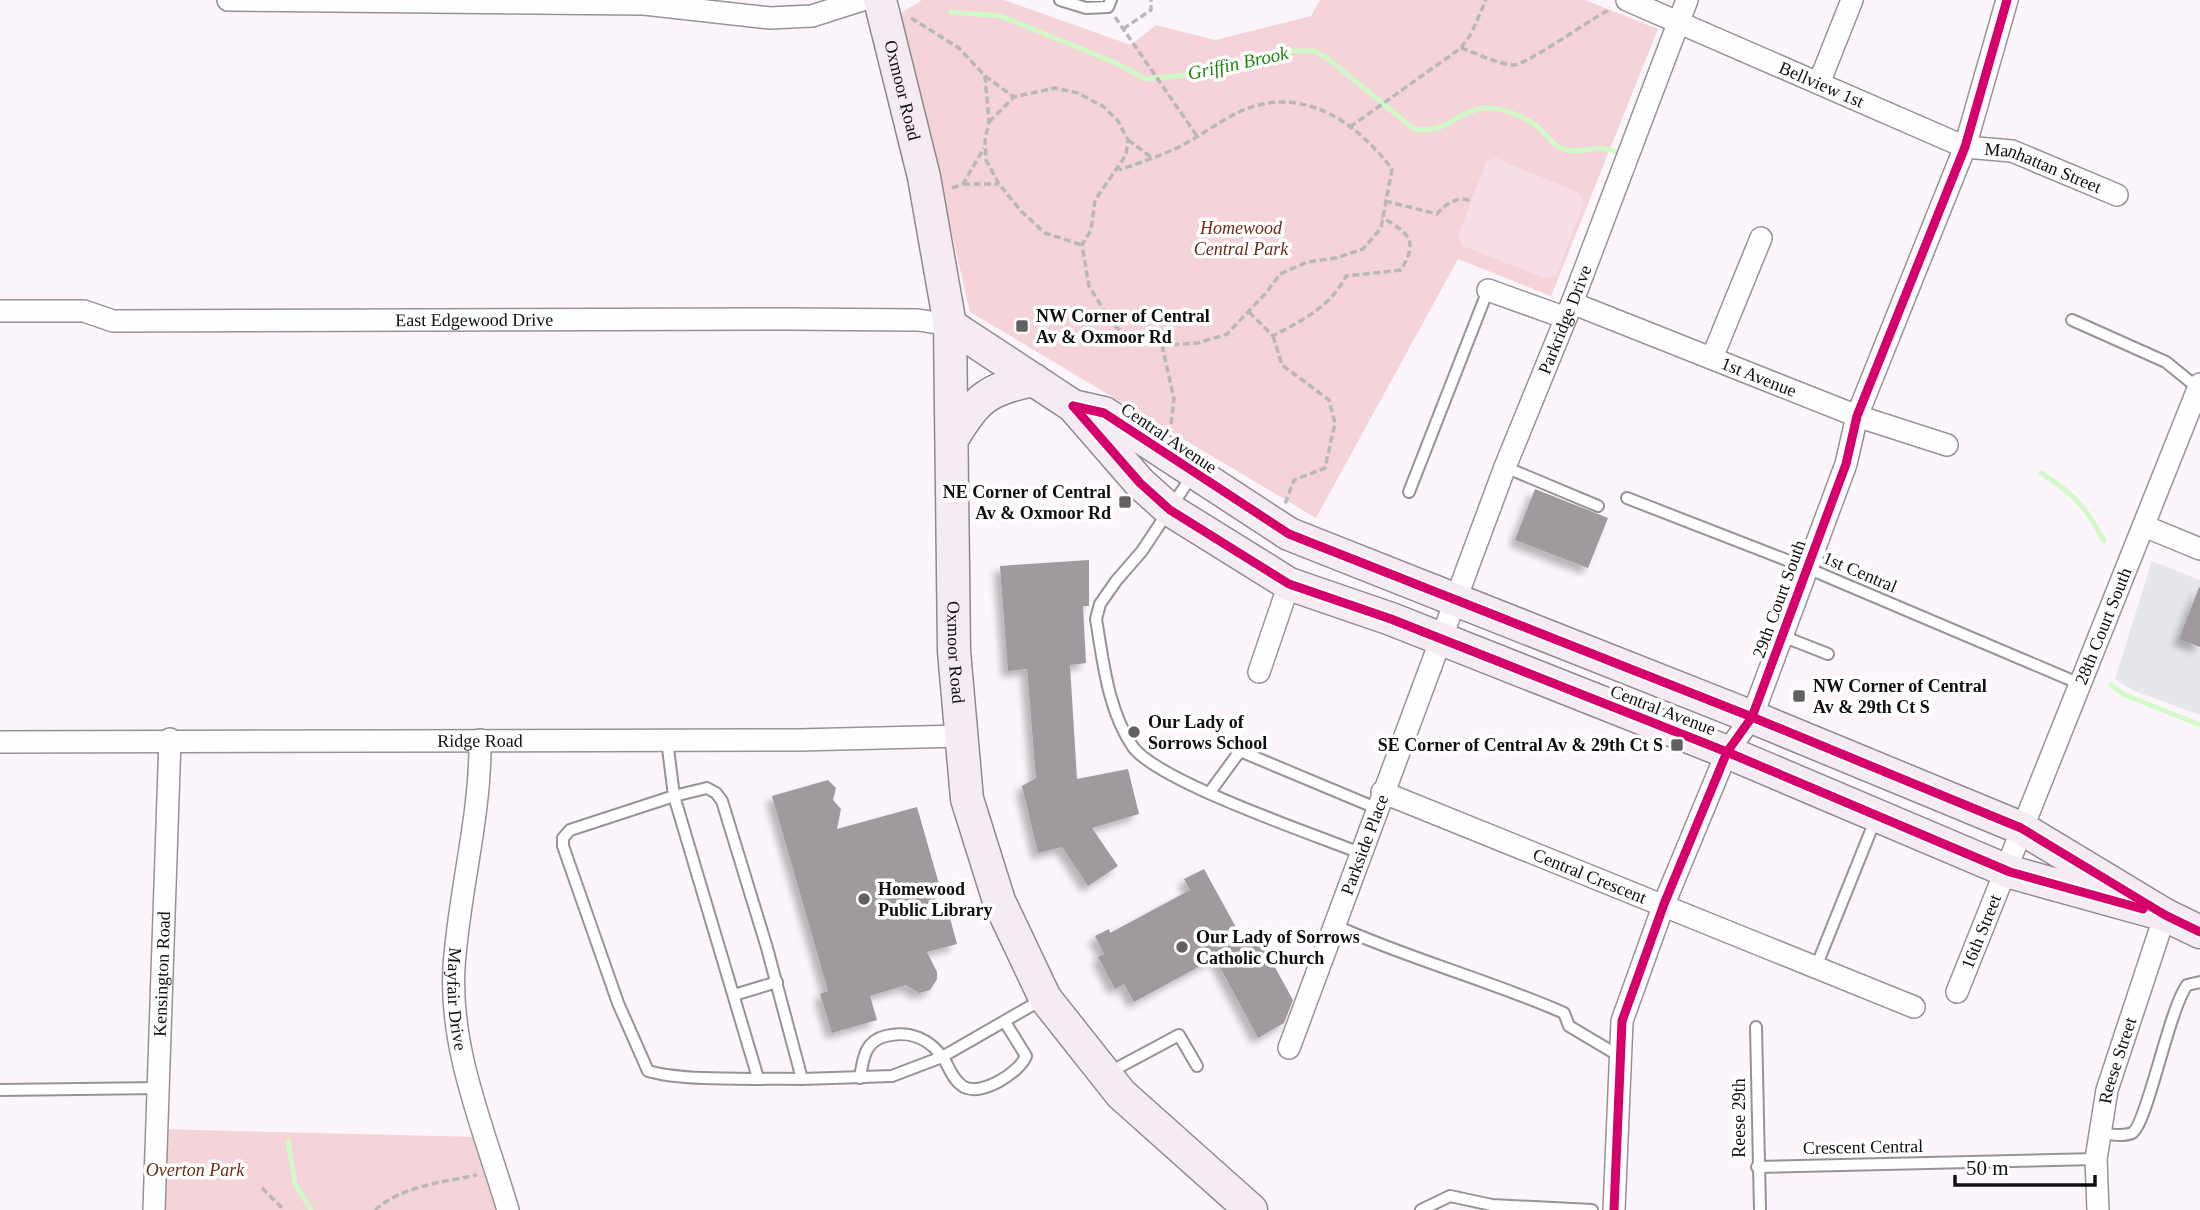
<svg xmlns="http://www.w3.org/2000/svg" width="2200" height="1210" font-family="Georgia,serif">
	<defs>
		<filter id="shadow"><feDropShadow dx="-6" dy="6" stdDeviation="3.5" flood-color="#0004"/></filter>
	</defs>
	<rect width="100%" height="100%" fill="#fcf5fb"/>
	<path fill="#e6e7eb" d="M2152,561L2200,580V715L2132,690L2115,679Z"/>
	<g fill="#f4d3d9">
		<path d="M922,0H1004L1131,45L1156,25L1215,40L1311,16L1320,0H1585L1658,29L1551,296L1458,259L1316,518L970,312L901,13Z"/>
		<path d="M157,1129L478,1137L502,1210H154Z"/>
	</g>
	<path fill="#f8dee6" d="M1496,158L1579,193L1584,202L1557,275L1544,278L1463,246L1458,237L1486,162Z"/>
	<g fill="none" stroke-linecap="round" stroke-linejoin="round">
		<g stroke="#d3f9c9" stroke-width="5">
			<path d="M951,12L1001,16L1116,63L1145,79L1207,73L1285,51H1314L1326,57L1414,129C1447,136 1458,108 1489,108C1506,109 1530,118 1542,131C1549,138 1556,148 1567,150C1588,155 1592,142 1619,153"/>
			<path d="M2041,473C2072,492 2087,508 2104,541"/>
			<path d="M2111,685L2125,695L2200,725"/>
			<path d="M288,1141L295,1184L311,1210"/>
		</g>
	</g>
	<g fill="#a09a9f" filter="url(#shadow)">
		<path d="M1535,489L1608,518L1588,568L1515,540Z"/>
		<path d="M1089,560V606H1083L1086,663L1070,665L1077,779L1128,769L1139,814L1092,828L1118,866L1088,886L1062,847L1038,853L1022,786L1036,778L1027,669L1008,671L1000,566Z"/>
		<path d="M2199,587L2200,588V647L2179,639Z"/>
		<path d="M828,780L836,788L833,800L841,809L837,829L917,807L939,884L932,887L941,920L950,918L957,944L927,952L937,972V979L930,990L919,993L906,985L870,996L877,1020L832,1033L820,994L828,991L772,796Z"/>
		<path d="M1204,869L1243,940L1256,933L1293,1000L1284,1023L1258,1038L1215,958L1134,1002L1124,984L1115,989L1098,957L1104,954L1095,936L1109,929L1110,933L1190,890L1184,879Z"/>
	</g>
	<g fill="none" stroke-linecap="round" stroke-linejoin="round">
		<defs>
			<g id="lane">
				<path d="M1060,0L1086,8L1108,7L1111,0"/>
				<path d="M2072,320L2166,362L2198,388"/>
				<path d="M1505,467L1598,506"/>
				<path d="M1193,474L1142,551L1116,581L1100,604L1096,619C1103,661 1108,711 1133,747C1159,782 1313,834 1360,853"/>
				<path d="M1409,492L1488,290"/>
				<path d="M1627,498L1807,568L2078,683"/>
				<path d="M1782,636L1828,654"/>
				<path d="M667,740L674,796L707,788L716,793L722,801L767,948L802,1079C762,1078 685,1082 648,1071L618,1003L563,846V838L570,830L674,796L758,1078"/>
				<path d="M1210,792L1240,751L1376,808"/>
				<path d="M1334,925C1409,959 1489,980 1564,1013L1569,1026L1621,1057"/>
				<path d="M1816,967L1876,818"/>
				<path d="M734,995L777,982"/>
				<path d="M1756,1027L1760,1210"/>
				<path d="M1108,1073L1179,1035L1197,1066"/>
				<path d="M860,1078C863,1060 864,1041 886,1036C910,1030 931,1039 945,1061C950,1070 954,1081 964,1087C982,1096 1019,1073 1026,1056L1005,1022"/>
				<path d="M802,1079L892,1076L942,1057L1043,999"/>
				<path d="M0,1090L159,1088"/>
				<path d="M2099,1133C2108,1134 2123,1137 2132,1133C2147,1125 2168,1012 2187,985L2200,982"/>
				<path d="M1757,1167L2096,1159"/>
				<path d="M1421,1210L1450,1196L1492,1205L1592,1210"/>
			</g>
			<g id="street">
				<path d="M228,0L644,4L770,18L812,16L862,0"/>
				<path id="s1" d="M1627,0L1965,147L2012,151L2117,195"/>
				<path d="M1819,83L1852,0"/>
				<path d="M1488,290L1566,318"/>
				<path id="s2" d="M1572,303L1857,416L1947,445"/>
				<path id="s3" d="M0,311H84L113,321L788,319L918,320L950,325"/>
				<path d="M1712,358L1761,238"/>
				<path d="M2144,526L2200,549"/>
				<path d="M1259,672L1289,584"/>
				<path id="s4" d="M480,740C481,816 459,891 454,967C449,1050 485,1132 508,1210"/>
				<path id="s5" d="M0,742L799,740L960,736"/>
				<path id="s6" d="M1382,792L1914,1007"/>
				<path id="s7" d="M1957,992L2200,384"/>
				<path id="s8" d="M1289,1048L1505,467L1572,303L1687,0"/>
				<path id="s9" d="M154,1210L170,739"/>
				<path d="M1614,1210L1622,1021L1664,904L1727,752L1752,717L1846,464L1857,416L1965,147L2007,0"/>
				<path id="s10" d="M2098,1210L2096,1159L2107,1090L2165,915"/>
			</g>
			<g id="secondary">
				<path id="s11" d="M880,0L924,177L950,325L954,651L967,799L999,901L1045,998L1121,1094L1251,1210"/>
				<path d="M950,325L1073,406L1140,483L1170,510L1289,584L1391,619L1727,752L2010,872L2165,915"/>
				<path d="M1073,406L1104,413L1289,534L1752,717L2021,828L2165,915L2200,932"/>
				<path d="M952,439C977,399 986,389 1034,380"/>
			</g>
		</defs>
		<use href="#lane" stroke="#969396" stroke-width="14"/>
		<use href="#street" stroke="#969396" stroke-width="24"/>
		<use href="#secondary" stroke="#8d8a8c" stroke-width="35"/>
		<g stroke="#b9b8b9" stroke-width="3.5" stroke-dasharray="7 3.5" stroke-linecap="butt">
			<path d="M1115,17L1197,136"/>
			<path d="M911,18L959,48L985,76L989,122L985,140L986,160L999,184L1021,211L1045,233L1082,245"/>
			<path d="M1123,29L1151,10V0"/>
			<path d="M1461,48C1477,53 1496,64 1513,65C1525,66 1589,20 1607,11L1609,7"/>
			<path d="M985,76L1014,97"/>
			<path d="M989,122L1014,97L1055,88L1078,93L1104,107L1118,121L1128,140L1126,155L1095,200L1091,230L1082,245L1089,286L1113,325L1135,340L1167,345L1198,343L1227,334L1266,293L1280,274L1307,262L1336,258L1363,249L1381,228L1392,169C1354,119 1298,82 1235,114C1216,124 1198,137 1179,147C1160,156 1139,163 1119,170"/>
			<path d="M1350,127L1461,48L1471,34L1486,0"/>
			<path d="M1128,140L1151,157"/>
			<path d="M963,184H999"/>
			<path d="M952,188L963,184L984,148"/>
			<path d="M1385,201L1437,214C1447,203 1456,196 1471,201"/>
			<path d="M1249,312L1273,336C1303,320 1330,307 1346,276L1401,270C1420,239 1407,233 1382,217"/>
			<path d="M1273,336L1282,365L1329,400L1335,423L1325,468L1294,480L1285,504"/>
			<path d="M1162,345L1174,399L1171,424"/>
			<path d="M262,1188L284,1210"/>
			<path d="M375,1210C402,1186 443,1182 477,1175"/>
		</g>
		<use href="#lane" stroke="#fffefe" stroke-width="10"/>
		<use href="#street" stroke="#fffefe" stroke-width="21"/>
		<use href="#secondary" stroke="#f5ebf2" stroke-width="32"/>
		<defs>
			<g id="cycleway">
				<path d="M1073,406L1104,413L1289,534L1752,717L2021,828L2165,915L2200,932"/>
				<path d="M1073,406L1140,483L1170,510L1289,584L1391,619L1727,752L2010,872L2143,909"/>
				<path d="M1614,1210L1622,1021L1664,904L1727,752L1752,717L1846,464L1857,416L1965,147L2007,0"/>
			</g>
		</defs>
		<use href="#cycleway" stroke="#fff" stroke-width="13"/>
		<use href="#cycleway" stroke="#d6006c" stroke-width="9"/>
	</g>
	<g fill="#636062" stroke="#fff" stroke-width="2.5">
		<rect x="1015" y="319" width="14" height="14" rx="3.5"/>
		<rect x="1118" y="495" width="14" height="14" rx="3.5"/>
		<rect x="1792" y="689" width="14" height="14" rx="3.5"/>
		<circle cx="1134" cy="732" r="7"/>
		<rect x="1670" y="738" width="14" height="14" rx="3.5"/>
		<circle cx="864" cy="899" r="7"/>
		<circle cx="1182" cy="947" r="7"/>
	</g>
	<g text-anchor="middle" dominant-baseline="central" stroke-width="7" stroke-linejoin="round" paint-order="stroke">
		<g font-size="18" fill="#101010" stroke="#fff">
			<text stroke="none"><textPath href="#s1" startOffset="212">Bellview 1st</textPath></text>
			<text stroke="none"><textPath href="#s11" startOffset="93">Oxmoor Road</textPath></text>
			<text stroke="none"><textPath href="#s1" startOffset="450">Manhattan Street</textPath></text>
			<text stroke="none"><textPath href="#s8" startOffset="779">Parkridge Drive</textPath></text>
			<text stroke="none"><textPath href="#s3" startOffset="476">East Edgewood Drive</textPath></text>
			<text stroke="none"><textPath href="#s2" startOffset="201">1st Avenue</textPath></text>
			<text transform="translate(1169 438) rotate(34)">Central Avenue</text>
			<text transform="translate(1860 572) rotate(23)">1st Central</text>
			<text transform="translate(1779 599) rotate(-70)">29th Court South</text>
			<text stroke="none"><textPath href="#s7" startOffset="394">28th Court South</textPath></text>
			<text stroke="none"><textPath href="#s11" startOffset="660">Oxmoor Road</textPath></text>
			<text transform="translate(1663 710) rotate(21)">Central Avenue</text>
			<text stroke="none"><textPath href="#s5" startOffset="480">Ridge Road</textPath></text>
			<text stroke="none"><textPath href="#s8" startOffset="217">Parkside Place</textPath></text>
			<text stroke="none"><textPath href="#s6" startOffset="224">Central Crescent</textPath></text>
			<text stroke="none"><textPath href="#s7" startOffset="65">16th Street</textPath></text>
			<text stroke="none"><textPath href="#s9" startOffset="236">Kensington Road</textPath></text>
			<text stroke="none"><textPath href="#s4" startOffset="261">Mayfair Drive</textPath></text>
			<text stroke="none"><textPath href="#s10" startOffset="152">Reese Street</textPath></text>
			<text transform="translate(1739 1118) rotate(-90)">Reese 29th</text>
			<text transform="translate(1863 1147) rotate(-1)">Crescent Central</text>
		</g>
		<g font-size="18" font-style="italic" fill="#6d2c1a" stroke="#fff">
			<text x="1241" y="228">Homewood<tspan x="1241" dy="21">Central Park</tspan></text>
			<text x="195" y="1170">Overton Park</text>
		</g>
		<g font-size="18" font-weight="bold" fill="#101010" stroke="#fff" text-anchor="start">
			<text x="1036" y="316">NW Corner of Central<tspan x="1036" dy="21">Av &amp; Oxmoor Rd</tspan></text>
			<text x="1111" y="492" text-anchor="end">NE Corner of Central<tspan x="1111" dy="21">Av &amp; Oxmoor Rd</tspan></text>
			<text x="1813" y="686">NW Corner of Central<tspan x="1813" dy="21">Av &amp; 29th Ct S</tspan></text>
			<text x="1148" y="722">Our Lady of<tspan x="1148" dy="21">Sorrows School</tspan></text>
			<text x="1663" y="745" text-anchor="end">SE Corner of Central Av &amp; 29th Ct S</text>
			<text x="878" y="889">Homewood<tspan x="878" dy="21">Public Library</tspan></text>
			<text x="1196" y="937">Our Lady of Sorrows<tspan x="1196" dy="21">Catholic Church</tspan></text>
		</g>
		<g font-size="19" font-style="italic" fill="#1f850f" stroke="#fff">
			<text transform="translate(1238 63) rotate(-12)">Griffin Brook</text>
		</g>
	</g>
	<path d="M1955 1175v10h140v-10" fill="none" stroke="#101010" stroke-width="3.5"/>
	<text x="1966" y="1175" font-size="21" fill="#101010" stroke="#ffffff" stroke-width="5" paint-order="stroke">50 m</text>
</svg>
